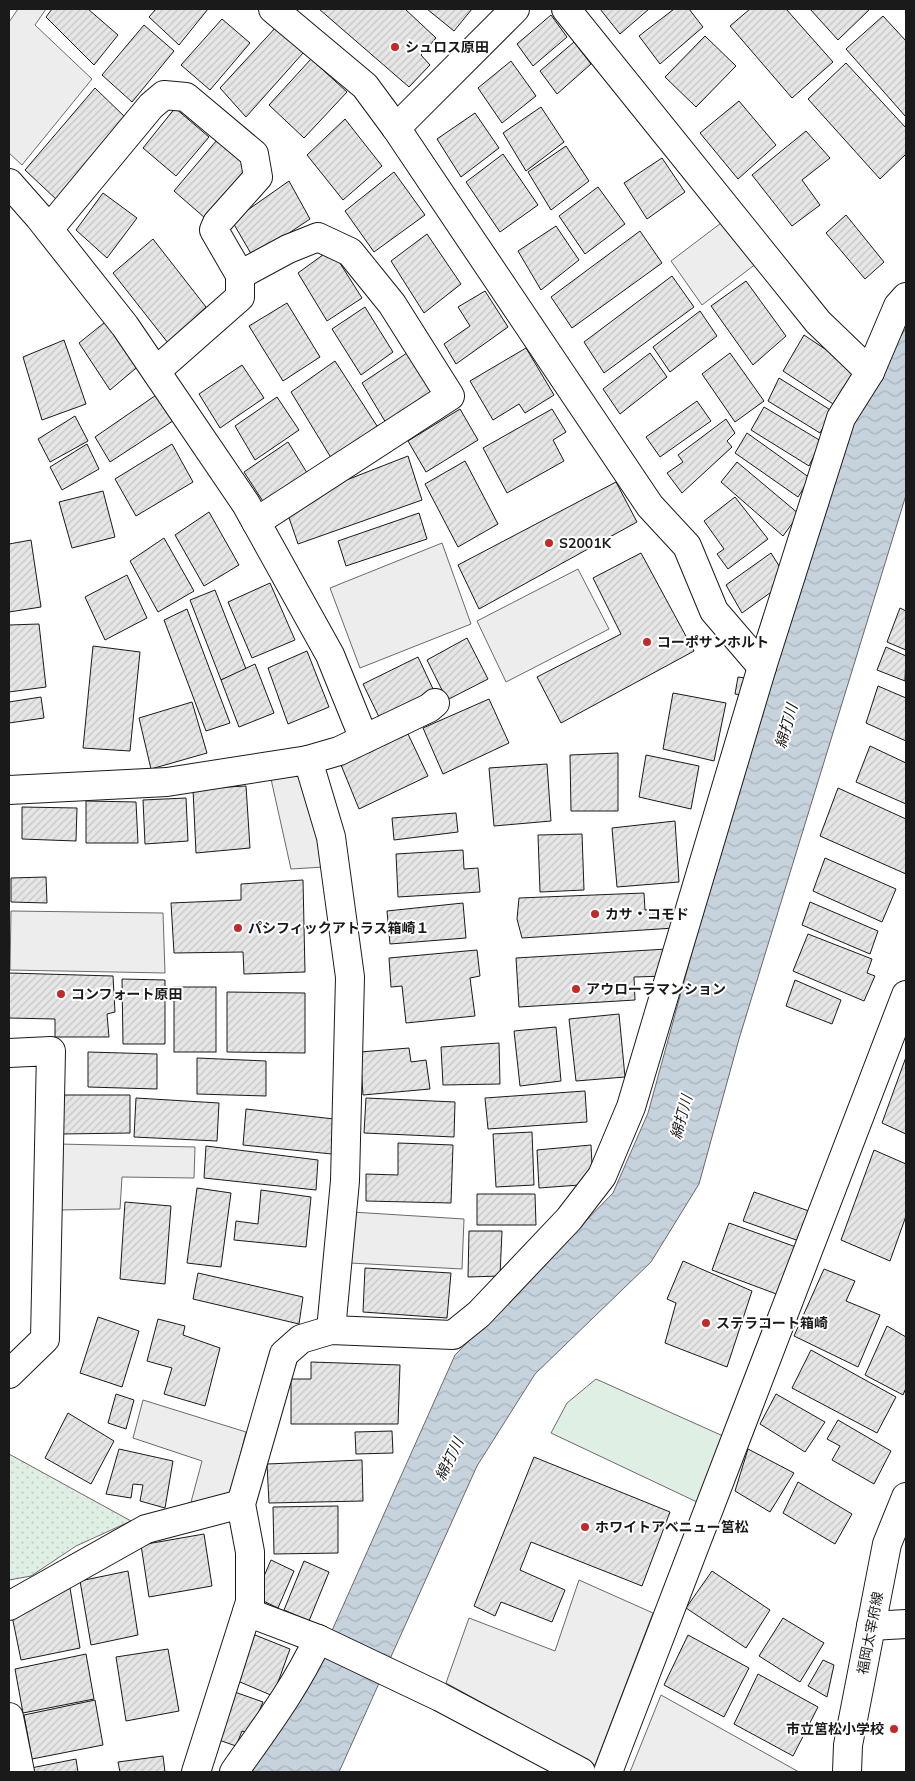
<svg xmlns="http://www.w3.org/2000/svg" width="915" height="1781" font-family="Mulish,'Noto Sans JP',sans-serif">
	<defs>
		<pattern id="park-dots" width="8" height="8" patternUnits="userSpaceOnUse" patternTransform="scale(1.25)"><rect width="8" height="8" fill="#e0efe3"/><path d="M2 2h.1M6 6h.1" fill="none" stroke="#c0ccc2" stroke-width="1.8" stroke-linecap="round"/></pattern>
		<pattern id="water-waves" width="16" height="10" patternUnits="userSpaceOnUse" patternTransform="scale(1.25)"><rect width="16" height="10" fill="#c6d2dc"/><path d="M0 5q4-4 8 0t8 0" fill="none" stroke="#aab4bc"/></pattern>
		<pattern id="building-hatch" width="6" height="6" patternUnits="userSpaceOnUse" patternTransform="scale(1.25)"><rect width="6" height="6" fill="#e6e6e6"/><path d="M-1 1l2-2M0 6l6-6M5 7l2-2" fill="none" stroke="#c5c5c5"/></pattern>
	</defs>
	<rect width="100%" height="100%" fill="#fff"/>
	<path fill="#e0efe3" stroke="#6a6a6a" d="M596,1379L723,1436L697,1502L551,1433L567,1403Z"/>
	<path fill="url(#park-dots)" stroke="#6a6a6a" d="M9,1454L131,1521L76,1546L31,1576L9,1580Z"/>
	<g fill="#ededed" stroke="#6a6a6a">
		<path d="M18,9H46L35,25L92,79L22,165L9,153V22Z"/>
		<path d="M725,220L757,263L702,305L671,261Z"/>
		<path d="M442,543L471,624L360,668L330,588Z"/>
		<path d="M578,569L609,629L506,682L477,621Z"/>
		<path d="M302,773L324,867L291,869L271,779Z"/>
		<path d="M11,911L163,913L165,973L10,970Z"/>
		<path d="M58,1144L195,1147L194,1178L122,1177L120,1209L58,1210Z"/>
		<path d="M352,1212L464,1219L462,1269L350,1263Z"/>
		<path d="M143,1400L246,1432L230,1496L191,1502L202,1461L133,1438Z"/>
		<path d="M579,1580L653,1613L595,1765L446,1683L469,1618L555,1651Z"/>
		<path d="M661,1695L799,1772H630Z"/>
	</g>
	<path fill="url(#water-waves)" stroke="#6a6a6a" d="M906,328V495L739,1039L699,1184L651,1262L535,1374L477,1466L339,1772H244L309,1682L455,1355L613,1193L648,1113L776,646L846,420Z"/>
	<g fill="url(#building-hatch)" stroke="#1a1a1a">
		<path d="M52,9H88L118,35L94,65L46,17Z"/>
		<path d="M156,9H208L179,45L149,17Z"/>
		<path d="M319,9H405L436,38L421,55L430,65L409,87Z"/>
		<path d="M427,9H472L454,31Z"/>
		<path d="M600,9H649L620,34Z"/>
		<path d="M674,9H689L703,27L660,64L639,36Z"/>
		<path d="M750,9H786L833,62L792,98L730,26Z"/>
		<path d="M810,9H870L838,40Z"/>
		<path d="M551,15L567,37L533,66L517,44Z"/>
		<path d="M883,16L906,41V117L846,49Z"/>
		<path d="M222,19L250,43L210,90L181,65Z"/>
		<path d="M144,25L174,51L132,102L102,75Z"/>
		<path d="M277,26L303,53L246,117L220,88Z"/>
		<path d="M705,36L736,66L696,107L665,77Z"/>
		<path d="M574,42L591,64L557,94L540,71Z"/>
		<path d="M311,59L347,92L304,138L269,105Z"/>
		<path d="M511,61L536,96L502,123L478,88Z"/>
		<path d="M846,63L906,128V154L880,179L808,99Z"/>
		<path d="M95,88L127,119L58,201L25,170Z"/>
		<path d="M739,101L776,145L738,179L700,133Z"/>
		<path d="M541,107L564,142L526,171L503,133Z"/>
		<path d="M175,108L209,137L176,176L143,148Z"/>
		<path d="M475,113L499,148L461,177L437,139Z"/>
		<path d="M345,119L382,166L343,200L307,155Z"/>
		<path d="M806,131L830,158L802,180L820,205L792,226L752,175Z"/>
		<path d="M217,140L249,166L205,218L174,191Z"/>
		<path d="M566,146L589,181L551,210L528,172Z"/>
		<path d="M503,154L538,205L500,232L466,182Z"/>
		<path d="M662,158L685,192L647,219L624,183Z"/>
		<path d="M394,172L425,215L374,252L345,211Z"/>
		<path d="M289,181L310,219L253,257L232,221Z"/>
		<path d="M598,187L625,224L585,254L559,216Z"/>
		<path d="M103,193L137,218L107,258L76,230Z"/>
		<path d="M846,215L884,262L865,279L826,233Z"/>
		<path d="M556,226L579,260L541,290L518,251Z"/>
		<path d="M640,231L662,263L572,328L551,297Z"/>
		<path d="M427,234L461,284L424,313L391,261Z"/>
		<path d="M153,239L206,307L168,343L113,273Z"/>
		<path d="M331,249L362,298L327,321L298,273Z"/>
		<path d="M672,276L694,307L604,373L584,342Z"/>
		<path d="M746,281L786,336L753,365L711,306Z"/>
		<path d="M485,291L508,327L456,364L444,344L470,326L458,307Z"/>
		<path d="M287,303L320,357L283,381L249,326Z"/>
		<path d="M365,307L393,352L361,375L332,329Z"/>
		<path d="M700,311L717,336L670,372L653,347Z"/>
		<path d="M109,319L141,364L110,390L79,343Z"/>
		<path d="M804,335L855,369L833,404L783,371Z"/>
		<path d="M64,340L86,404L42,420L23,357Z"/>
		<path d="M526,348L554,395L525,413L519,404L493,420L470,381Z"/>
		<path d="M413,349L441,394L389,428L362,383Z"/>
		<path d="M650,353L667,377L620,414L603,389Z"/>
		<path d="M730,353L764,401L735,422L702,374Z"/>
		<path d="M335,361L379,429L333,461L291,392Z"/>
		<path d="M242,365L264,398L220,428L199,394Z"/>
		<path d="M779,378L832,411L820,433L768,401Z"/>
		<path d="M162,391L179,417L110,462L95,437Z"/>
		<path d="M277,397L299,430L255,460L235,426Z"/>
		<path d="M697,401L711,421L660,457L646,437Z"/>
		<path d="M764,407L821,441L809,466L751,430Z"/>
		<path d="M460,409L478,440L426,472L408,441Z"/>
		<path d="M552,409L566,432L553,440L564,461L507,493L483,448Z"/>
		<path d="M75,416L88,441L50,462L38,439Z"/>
		<path d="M726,419L735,433L727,441L732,447L682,493L667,473L683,462L678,455Z"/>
		<path d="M747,433L810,478L798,497L735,453Z"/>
		<path d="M288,442L309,476L266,506L244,472Z"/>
		<path d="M87,444L99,469L62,490L50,467Z"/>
		<path d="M172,444L193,482L136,516L115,479Z"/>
		<path d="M408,456L422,500L298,544L287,512L326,488Z"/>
		<path d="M465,461L498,524L458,547L425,484Z"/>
		<path d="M737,462L799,514L783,536L721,482Z"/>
		<path d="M616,482L637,522L479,609L458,565Z"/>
		<path d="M103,491L115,537L72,548L59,502Z"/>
		<path d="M735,497L768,539L728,569L717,554L724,549L704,521Z"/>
		<path d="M209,512L239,565L204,586L175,535Z"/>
		<path d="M419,513L427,539L346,566L338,541Z"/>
		<path d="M164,538L194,591L158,612L130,561Z"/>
		<path d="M31,540L41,607L9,612V544Z"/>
		<path d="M641,553L694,651L561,723L537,677L621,634L593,578Z"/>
		<path d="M771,553L788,580L742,613L726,585Z"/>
		<path d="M127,575L147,618L105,640L85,597Z"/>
		<path d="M270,583L295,640L252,658L228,602Z"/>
		<path d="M215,590L246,669L221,680L190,600Z"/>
		<path d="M900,608L906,611V650L887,642Z"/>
		<path d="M187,609L230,723L206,731L164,620Z"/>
		<path d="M39,624L46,687L9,692V625Z"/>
		<path d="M467,638L488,679L447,700L427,660Z"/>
		<path d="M93,646L140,652L130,751L83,748Z"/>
		<path d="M886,647L906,656L905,681L877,670Z"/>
		<path d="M307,651L329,707L288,724L268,668Z"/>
		<path d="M418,657L434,691L379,717L363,684Z"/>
		<path d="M255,664L274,713L239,727L221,680Z"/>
		<path d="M738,677L752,679L749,696L735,694Z"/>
		<path d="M878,686L906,698V741L866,723Z"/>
		<path d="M673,693L726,703L714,761L663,749Z"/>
		<path d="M41,697L44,718L9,723V702Z"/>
		<path d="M489,699L509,743L443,774L423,728Z"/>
		<path d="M192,702L207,753L151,769L139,718Z"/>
		<path d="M408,734L428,776L359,809L341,765Z"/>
		<path d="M870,746L906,763V804L856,782Z"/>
		<path d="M618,753V811H571L570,755Z"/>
		<path d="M646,755L699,766L691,809L639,797Z"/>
		<path d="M547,764L551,821L494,826L489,768Z"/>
		<path d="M246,786L250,848L196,853L193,789Z"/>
		<path d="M838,788L906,819V874L820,836Z"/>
		<path d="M186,798L188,841L145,844L143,800Z"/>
		<path d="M86,801L136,802L138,843H86Z"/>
		<path d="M22,807L77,808L76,841L22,839Z"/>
		<path d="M456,813L458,832L394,840L392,818Z"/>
		<path d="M675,821L679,882L617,887L612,828Z"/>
		<path d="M582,834L584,890L540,892L538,835Z"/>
		<path d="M463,850L464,869L478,868L480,892L398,897L396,854Z"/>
		<path d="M825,858L896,889L882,922L813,891Z"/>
		<path d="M46,877L47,903L11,902V878Z"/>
		<path d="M303,880L305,972L244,974L243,952L174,953L171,903L241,900V884Z"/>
		<path d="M644,893L645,910L672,908L674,928L522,938L517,919L519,898Z"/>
		<path d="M810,902L878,931L870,954L802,925Z"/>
		<path d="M463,903L466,938L390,944L387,911Z"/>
		<path d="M808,934L872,959L867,973L875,976L864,1001L793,971Z"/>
		<path d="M667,949L669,976L634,977L635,1000L519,1007L516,958Z"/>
		<path d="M477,950L480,976L470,978L475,1016L406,1023L402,986L391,987L389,958Z"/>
		<path d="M9,973L113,976L115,1012L107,1014L109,1037H55V1019L9,1018Z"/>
		<path d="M122,979L165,980V1044H123Z"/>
		<path d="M795,980L841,1000L832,1024L786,1006Z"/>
		<rect x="174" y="987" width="42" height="65"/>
		<path d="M227,992L305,993V1053L227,1052Z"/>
		<path d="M619,1014L625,1077L576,1081L569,1019Z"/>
		<path d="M556,1027L561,1081L520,1086L514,1031Z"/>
		<path d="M499,1043L500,1084L443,1085L441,1047Z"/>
		<path d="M409,1048L411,1062L426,1060L430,1089L363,1095L360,1052Z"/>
		<path d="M88,1052L157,1054V1089L88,1087Z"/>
		<path d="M906,1057V1134L882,1123Z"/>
		<path d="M197,1058L266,1061V1096L197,1094Z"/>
		<path d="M585,1091L587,1122L488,1129L485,1098Z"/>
		<path d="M62,1095H130V1133L62,1134Z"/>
		<path d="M136,1098L219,1103L217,1141L134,1137Z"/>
		<path d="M366,1098L455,1102L454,1137L364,1133Z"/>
		<path d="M246,1109L334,1119L332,1154L243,1145Z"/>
		<path d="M532,1132L534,1185L496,1187L493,1134Z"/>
		<path d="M398,1143L453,1145L451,1203L366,1201V1174L398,1175Z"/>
		<path d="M591,1145L593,1184L539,1188L537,1150Z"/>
		<path d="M206,1146L318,1160L316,1190L204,1178Z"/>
		<path d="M874,1150L906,1164V1216L890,1261L841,1240Z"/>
		<path d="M197,1188L231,1193L221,1267L187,1263Z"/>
		<path d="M261,1190L311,1197L306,1247L234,1240L236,1221L258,1224Z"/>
		<path d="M754,1192L809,1211L799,1241L743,1221Z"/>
		<path d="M477,1194H535L536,1225H477Z"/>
		<path d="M125,1202L171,1206L165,1284L120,1279Z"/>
		<path d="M729,1223L796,1247L779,1295L712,1270Z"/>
		<path d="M469,1231H502L500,1276L468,1277Z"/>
		<path d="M683,1261L752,1291L727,1367L665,1343L676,1303L667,1299Z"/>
		<path d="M365,1268L451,1273L447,1318L363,1312Z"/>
		<path d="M824,1269L855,1281L846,1301L880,1315L858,1367L794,1336Z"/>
		<path d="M198,1273L303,1297L299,1324L193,1299Z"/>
		<path d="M98,1317L139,1331L122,1387L80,1373Z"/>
		<path d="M158,1319L185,1326L183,1335L220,1348L205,1406L164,1394L172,1368L147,1361Z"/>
		<path d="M887,1326L906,1337V1388L903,1395L865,1375Z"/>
		<path d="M811,1350L896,1397L877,1433L792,1388Z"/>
		<path d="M311,1362L400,1365L398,1424H291V1379H311Z"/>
		<path d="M116,1394L134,1400L126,1429L108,1423Z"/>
		<path d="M776,1394L825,1422L805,1452L760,1424Z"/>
		<path d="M68,1413L114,1441L91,1484L45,1458Z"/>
		<path d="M838,1420L891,1451L874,1484L832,1460L840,1446L827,1439Z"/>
		<path d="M392,1431L393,1453L356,1454L355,1432Z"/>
		<path d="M119,1449L173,1461L165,1508L140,1501L143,1485L133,1484L131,1498L106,1494Z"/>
		<path d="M748,1449L794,1473L770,1512L735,1491Z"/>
		<path d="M534,1457L670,1512L642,1586L531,1542L520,1570L565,1590L552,1622L501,1602L495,1616L474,1606Z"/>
		<path d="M362,1460L363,1501L269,1503L267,1464Z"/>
		<path d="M798,1482L852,1514L835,1544L783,1513Z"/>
		<path d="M338,1506V1553L274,1554L273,1507Z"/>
		<path d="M204,1534L212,1586L149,1597L141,1545Z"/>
		<path d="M271,1560L294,1571L278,1608L255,1597Z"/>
		<path d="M304,1561L329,1572L309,1621L284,1610Z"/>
		<path d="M128,1571L138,1635L91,1645L80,1581Z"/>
		<path d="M712,1571L770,1610L746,1648L686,1608Z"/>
		<path d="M70,1588L80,1648L21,1660L12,1616Z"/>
		<path d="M783,1618L824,1643L800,1682L759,1656Z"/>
		<path d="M250,1633L290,1649L273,1696L233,1679Z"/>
		<path d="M688,1635L749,1668L724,1717L664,1685Z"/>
		<path d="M168,1649L179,1711L126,1721L116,1657Z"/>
		<path d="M86,1654L94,1699L23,1713L15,1669Z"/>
		<path d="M823,1660L834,1665L827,1697L808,1686Z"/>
		<path d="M758,1674L818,1707L793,1756L734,1724Z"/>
		<path d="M229,1690L263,1702L250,1733L242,1731L236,1746L213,1738Z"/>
		<path d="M95,1700L103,1745L32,1759L24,1715Z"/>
		<path d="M163,1756L165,1772H120L118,1762Z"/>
		<path d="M76,1759L78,1772H27L26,1769Z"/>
	</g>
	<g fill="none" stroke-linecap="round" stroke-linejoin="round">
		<defs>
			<g id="street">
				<path d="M273,9L365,86L396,128L650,506L687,546L714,611L762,667"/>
				<path d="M566,9L818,322L870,372"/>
				<path d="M396,128L515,9"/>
				<path d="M9,183L39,217L125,326L246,504L330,655L364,739"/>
				<path d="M49,229L151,106L164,95L186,97L254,154L258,177L217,223L214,230L240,275"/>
				<path d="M156,371L240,297V275L288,249L318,237L350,252L392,304L450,396L256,522"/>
				<path d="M308,760L339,751L429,708L435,703"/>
				<path d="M9,790L167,782L308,760L331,837L350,977L345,1181L331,1330"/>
				<path d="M9,1053L51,1051L45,1339L9,1374"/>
				<path d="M9,1606L146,1529L241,1504"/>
				<path d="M247,1612L318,1639L440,1697L581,1772"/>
				<path d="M9,1717L20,1772"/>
				<path d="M196,1772L250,1602V1552L241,1504L284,1354L301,1339L331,1330L453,1335L479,1314L569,1219L602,1176L631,1107L762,667L841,418L870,372L898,306L906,297"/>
				<path d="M234,1772C264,1729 296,1687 318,1639"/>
				<path d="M608,1772L906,995"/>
			</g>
			<path id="secondary" d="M871,1626L906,1624"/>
			<path id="primary" d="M847,1772L848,1745L887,1544L906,1497"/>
		</defs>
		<use href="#street" stroke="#1a1a1a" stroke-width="30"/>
		<use href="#secondary" stroke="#1a1a1a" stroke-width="30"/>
		<use href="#primary" stroke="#1a1a1a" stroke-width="30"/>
		<use href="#street" stroke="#fff" stroke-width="28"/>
		<use href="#secondary" stroke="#fff" stroke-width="28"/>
		<use href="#primary" stroke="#fff" stroke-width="28"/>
	</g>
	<g fill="#c62828" stroke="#fff" stroke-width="2">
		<circle cx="395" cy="47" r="5"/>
		<circle cx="549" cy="543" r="5"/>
		<circle cx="647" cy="642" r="5"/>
		<circle cx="595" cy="914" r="5"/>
		<circle cx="238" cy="928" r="5"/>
		<circle cx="576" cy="989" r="5"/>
		<circle cx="61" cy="994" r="5"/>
		<circle cx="706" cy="1323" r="5"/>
		<circle cx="585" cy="1527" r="5"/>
		<circle cx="894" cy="1729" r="5"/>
	</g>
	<g text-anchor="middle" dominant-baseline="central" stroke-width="4" stroke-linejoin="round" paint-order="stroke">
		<g font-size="14" font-weight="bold" fill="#1a1a1a" stroke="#fff" text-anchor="start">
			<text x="405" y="47">シュロス原田</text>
			<text x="559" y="543">S2001K</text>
			<text x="657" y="642">コーポサンホルト</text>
			<text x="605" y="914">カサ・コモド</text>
			<text x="248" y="928">パシフィックアトラス箱崎１</text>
			<text x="586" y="989">アウローラマンション</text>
			<text x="71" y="994">コンフォート原田</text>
			<text x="716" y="1323">ステラコート箱崎</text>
			<text x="595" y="1527">ホワイトアベニュー筥松</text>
			<text x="884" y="1729" text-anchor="end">市立筥松小学校</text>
		</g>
		<g font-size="14" fill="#1a1a1a" stroke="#fff">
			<text transform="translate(870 1633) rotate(-79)">福岡太宰府線</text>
		</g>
		<g font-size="15" font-style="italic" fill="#1a1a1a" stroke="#fff">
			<text transform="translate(786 726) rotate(-74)">綿打川</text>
			<text transform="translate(681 1117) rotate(-75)">綿打川</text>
			<text transform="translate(449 1459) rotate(-64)">綿打川</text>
		</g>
	</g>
	<rect width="915" height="1781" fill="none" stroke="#1a1a1a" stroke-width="20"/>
</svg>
